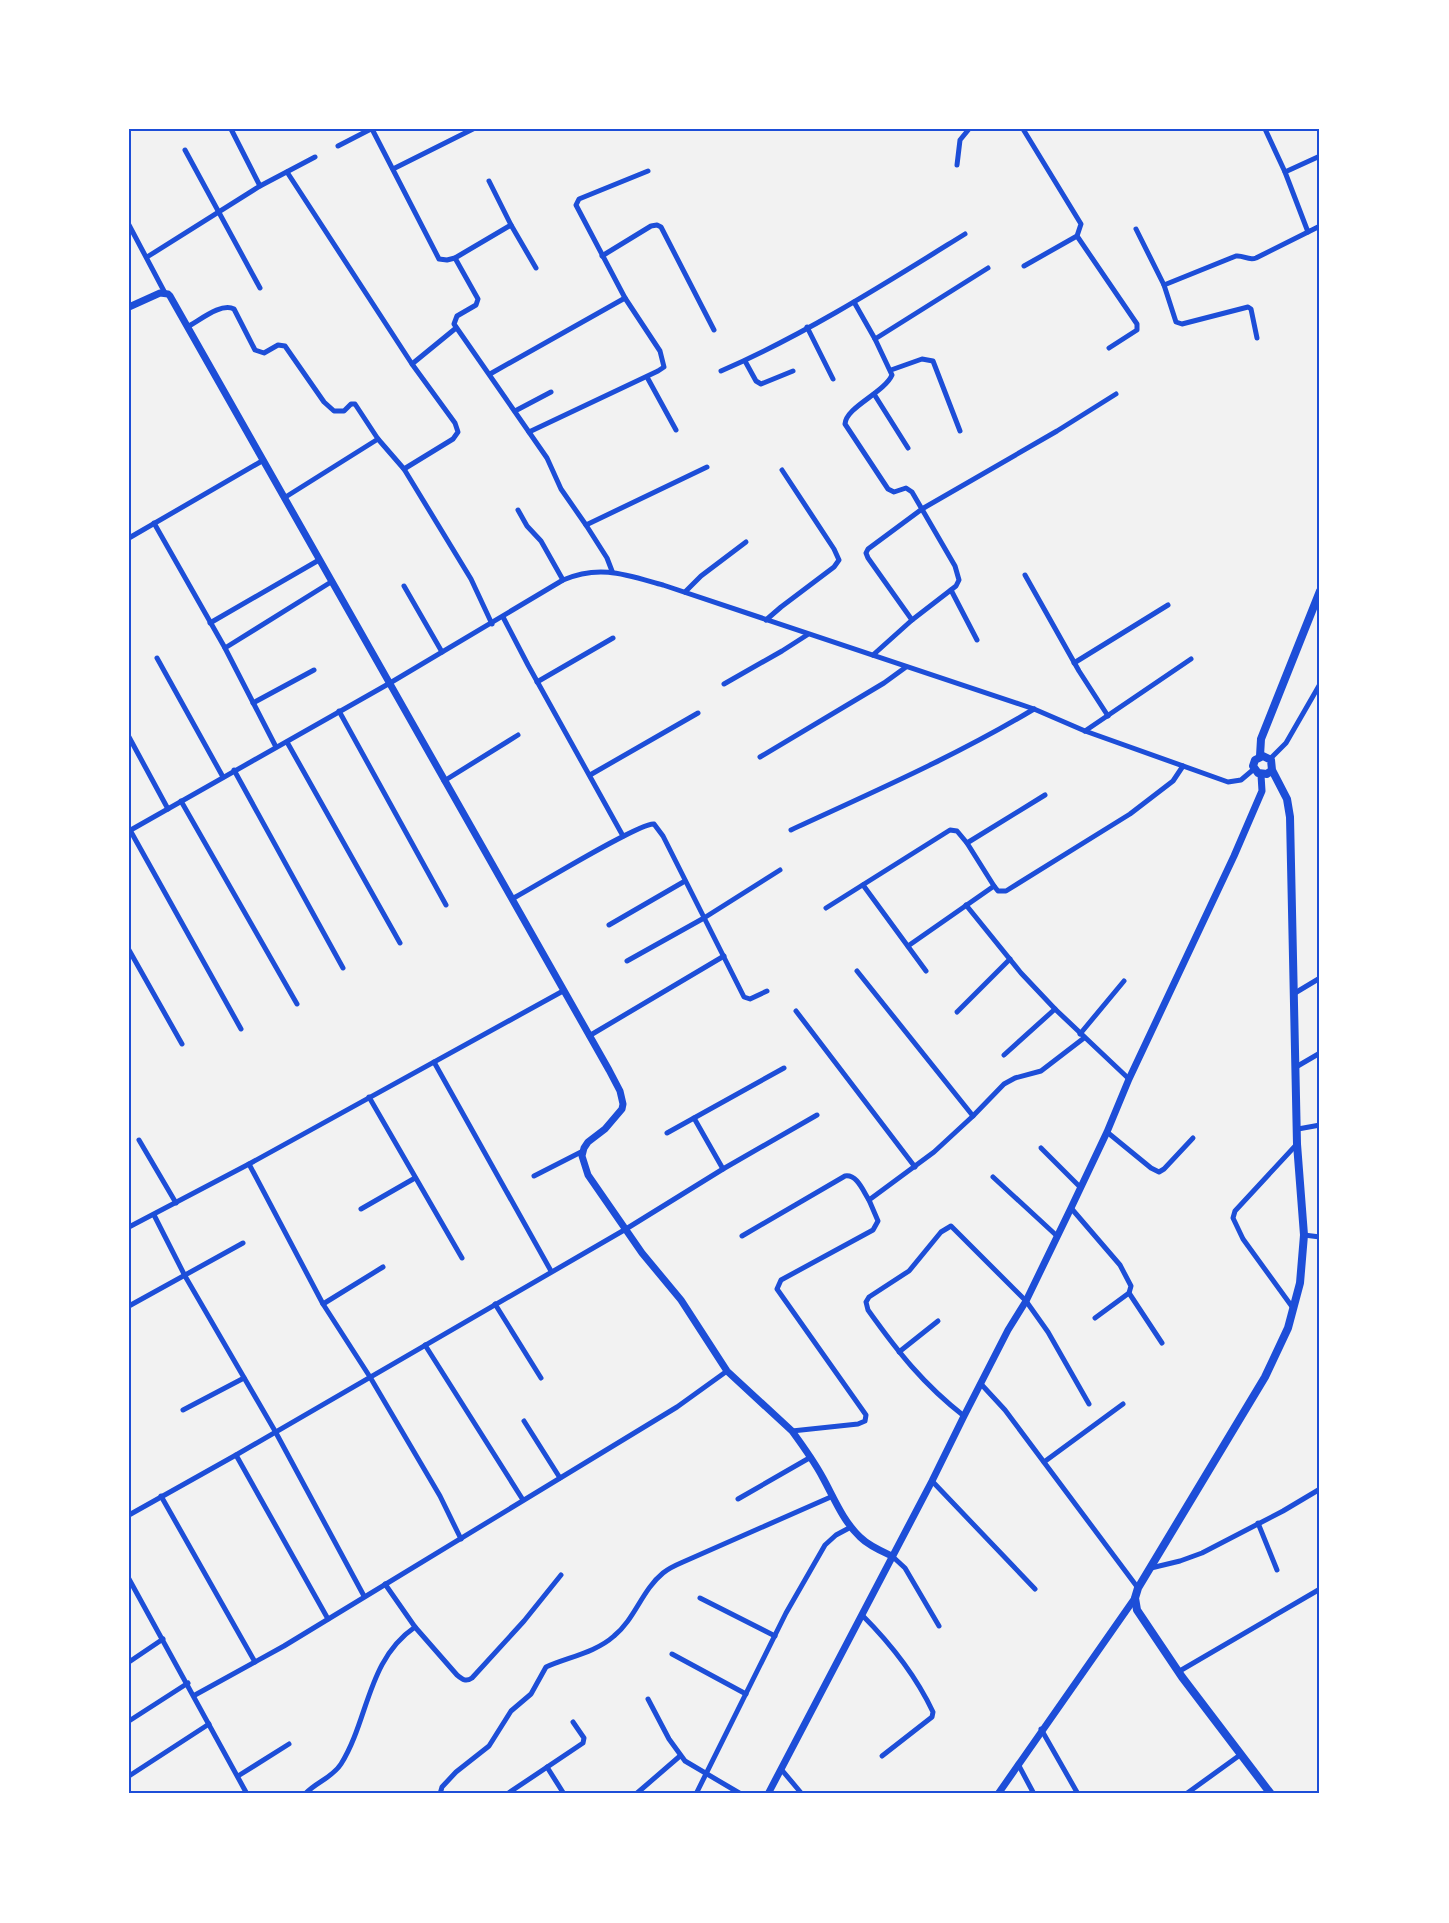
<svg xmlns="http://www.w3.org/2000/svg" width="1449" height="1923" font-family="Arial,sans-serif">
	<rect width="100%" height="100%" fill="#f2f2f2"/>
	<g fill="none" stroke-linecap="round" stroke-linejoin="round">
		<g stroke="#1d4ed8" stroke-width="5">
			<path d="M231,129L260,186"/>
			<path d="M372,129L439,259L447,260L455,258L511,225L489,181"/>
			<path d="M1023,129L1081,224L1077,236L1024,266"/>
			<path d="M1265,129L1285,172L1308,232L1320,226"/>
			<path d="M338,146L371,129"/>
			<path d="M185,150L260,288"/>
			<path d="M957,165L960,140L969,129"/>
			<path d="M393,169L473,129"/>
			<path d="M287,172L412,364"/>
			<path d="M1285,172L1320,156"/>
			<path d="M129,225L165,293"/>
			<path d="M511,225L536,268"/>
			<path d="M1136,229L1164,285L1176,322L1182,324L1248,307L1251,309L1257,338"/>
			<path d="M1077,236L1137,324V330L1109,348"/>
			<path d="M602,256L651,226L657,225L661,227L714,330"/>
			<path d="M147,257L260,186L315,157"/>
			<path d="M455,258L478,299L476,305L457,316L454,324L547,458L561,489L586,525L607,558L612,571"/>
			<path d="M1164,285L1236,256C1244,255 1248,261 1256,258L1308,232"/>
			<path d="M854,302L875,339L892,375C884,393 846,407 845,424L888,489L894,492L906,488L912,492L955,566L959,580L956,586L912,620L873,655"/>
			<path d="M187,327C199,321 221,302 234,309L255,350L264,353L278,345L285,346L324,402L334,411H344L351,404H355L378,439L404,469L471,579L492,624"/>
			<path d="M807,327L833,379"/>
			<path d="M875,339L988,268"/>
			<path d="M745,361L756,381L761,384L793,371"/>
			<path d="M891,370L922,359L933,361L960,431"/>
			<path d="M721,371C806,334 886,283 965,234"/>
			<path d="M490,374L625,298"/>
			<path d="M647,377L676,430"/>
			<path d="M874,394L908,448"/>
			<path d="M515,411L551,392"/>
			<path d="M529,432L658,371L664,367L660,351L625,298L576,205L579,199L648,171"/>
			<path d="M404,469L453,439L458,432L455,423L412,364L456,328"/>
			<path d="M284,498L378,439"/>
			<path d="M518,510L527,526L541,541L563,580"/>
			<path d="M154,523L225,648L276,747"/>
			<path d="M586,525L707,467"/>
			<path d="M129,538L262,461"/>
			<path d="M1025,575L1079,671L1108,716"/>
			<path d="M404,586L442,652"/>
			<path d="M951,590L977,640"/>
			<path d="M685,592L701,576L746,542"/>
			<path d="M503,617L528,665L623,836"/>
			<path d="M766,620L781,607L834,567L839,560L834,549L782,470"/>
			<path d="M912,620L868,558L866,553L868,549L922,509L1057,431L1116,394"/>
			<path d="M210,623L319,560"/>
			<path d="M225,648L331,582"/>
			<path d="M157,658L223,777"/>
			<path d="M1074,663L1168,605"/>
			<path d="M537,682L613,638"/>
			<path d="M724,684L782,651L807,635"/>
			<path d="M253,703L314,670"/>
			<path d="M339,711L446,905"/>
			<path d="M1085,731L1191,659"/>
			<path d="M129,737L168,809"/>
			<path d="M287,742L400,943"/>
			<path d="M760,757L884,683L906,667"/>
			<path d="M1270,759L1286,743L1320,684"/>
			<path d="M234,770L343,968"/>
			<path d="M590,775L698,713"/>
			<path d="M444,781L518,735"/>
			<path d="M181,801L297,1004"/>
			<path d="M130,830L241,1029"/>
			<path d="M791,830C873,792 956,756 1034,709"/>
			<path d="M129,831L390,683L563,580C600,564 627,575 663,585L1034,709L1085,731L1228,782L1241,780L1254,769"/>
			<path d="M863,885L926,971"/>
			<path d="M994,886L967,843L1045,795"/>
			<path d="M512,899C533,888 640,822 654,824L663,836L744,997L750,999L767,991"/>
			<path d="M966,905L1021,973L1055,1009L1129,1079"/>
			<path d="M826,908L950,830L957,831L967,843"/>
			<path d="M609,925L685,881"/>
			<path d="M908,946L994,886L998,891H1006L1130,814L1173,781L1183,766"/>
			<path d="M129,950L182,1044"/>
			<path d="M627,961L704,918L780,870"/>
			<path d="M857,971L973,1116"/>
			<path d="M1295,993L1320,978"/>
			<path d="M796,1011L915,1167"/>
			<path d="M957,1012L1010,959"/>
			<path d="M1080,1034L1124,981"/>
			<path d="M589,1036L724,956"/>
			<path d="M1004,1055L1055,1009"/>
			<path d="M434,1062L551,1271"/>
			<path d="M1296,1067L1320,1053"/>
			<path d="M369,1097L462,1258"/>
			<path d="M694,1118L723,1169"/>
			<path d="M1298,1129L1320,1125"/>
			<path d="M1107,1132L1151,1168L1159,1172L1164,1169L1193,1138"/>
			<path d="M667,1133L784,1068"/>
			<path d="M139,1140L176,1203"/>
			<path d="M1041,1148L1081,1188"/>
			<path d="M249,1164L323,1304L370,1377L440,1496L461,1539"/>
			<path d="M534,1176L583,1151"/>
			<path d="M993,1177L1057,1236"/>
			<path d="M1071,1208L1120,1265L1131,1286L1129,1293L1095,1318"/>
			<path d="M361,1209L415,1178"/>
			<path d="M154,1215L185,1276L275,1431L364,1596"/>
			<path d="M129,1227L249,1164L563,991"/>
			<path d="M1304,1235L1320,1237"/>
			<path d="M742,1236L845,1176C857,1174 863,1191 869,1200"/>
			<path d="M1129,1293L1162,1343"/>
			<path d="M323,1304L383,1267"/>
			<path d="M495,1304L541,1378"/>
			<path d="M129,1306L243,1243"/>
			<path d="M1293,1308L1243,1239L1233,1218L1235,1211L1297,1144"/>
			<path d="M425,1345L523,1500"/>
			<path d="M899,1352L938,1321"/>
			<path d="M981,1384L1005,1410L1138,1588"/>
			<path d="M183,1410L244,1378"/>
			<path d="M964,1416C923,1384 898,1352 868,1310L866,1302L869,1297L909,1271L941,1232L951,1226L1026,1301L1048,1332L1089,1404"/>
			<path d="M524,1421L560,1478"/>
			<path d="M792,1431L858,1424L865,1421L866,1415L777,1289L781,1280L873,1230L878,1221L869,1200L934,1152L973,1116L1004,1084L1015,1078L1041,1071L1084,1038"/>
			<path d="M236,1455L328,1619"/>
			<path d="M1044,1462L1123,1404"/>
			<path d="M932,1481L1035,1589"/>
			<path d="M161,1496L255,1662"/>
			<path d="M738,1499L811,1457"/>
			<path d="M129,1515L236,1455L626,1229L723,1169L817,1115"/>
			<path d="M1258,1523L1277,1570"/>
			<path d="M892,1556L905,1568L939,1626"/>
			<path d="M1151,1568L1180,1561L1202,1553L1283,1511L1320,1489"/>
			<path d="M129,1579L247,1794"/>
			<path d="M700,1598L775,1636"/>
			<path d="M862,1615C890,1643 916,1676 933,1712L932,1717L882,1756"/>
			<path d="M415,1627L457,1675C463,1680 466,1682 472,1678L524,1621L561,1575"/>
			<path d="M672,1654L746,1694"/>
			<path d="M129,1662L163,1639"/>
			<path d="M1178,1672L1320,1589"/>
			<path d="M195,1695L284,1646L677,1407L727,1371"/>
			<path d="M648,1699L669,1739L685,1761L741,1794"/>
			<path d="M129,1721L188,1683"/>
			<path d="M1041,1729L1078,1794"/>
			<path d="M1018,1764L1034,1794"/>
			<path d="M547,1767L564,1794"/>
			<path d="M781,1769L802,1794"/>
			<path d="M129,1776L209,1724"/>
			<path d="M238,1776L289,1744"/>
			<path d="M305,1794C316,1782 332,1778 341,1764C369,1719 367,1660 415,1627L385,1584"/>
			<path d="M440,1794L442,1787L456,1772L489,1746L511,1711L531,1694L546,1667C568,1657 595,1653 614,1636C635,1619 642,1590 663,1573C669,1568 676,1565 683,1562L833,1496"/>
			<path d="M507,1794L583,1743L584,1738L573,1722"/>
			<path d="M636,1794L680,1756"/>
			<path d="M696,1794L786,1613L825,1545L836,1535L851,1527"/>
			<path d="M1186,1794L1240,1755"/>
		</g>
		<g stroke="#1d4ed8" stroke-width="7">
			<path d="M129,307L160,293L168,294L170,296L609,1070L620,1091L623,1104L622,1109L605,1129L588,1142L584,1148L582,1156L588,1175L642,1253L681,1300L727,1371L792,1431C803,1446 814,1461 823,1478C834,1498 843,1521 860,1537C869,1546 881,1551 892,1556"/>
			<path d="M768,1794L932,1481L964,1416L1008,1330L1026,1301L1071,1208L1107,1132L1129,1079L1234,856L1262,791L1261,775"/>
			<path d="M998,1794L1135,1598"/>
		</g>
		<g stroke="#1d4ed8" stroke-width="8">
			<path d="M1260,756L1261,739L1320,591"/>
			<path d="M1271,1794L1182,1677L1137,1610L1135,1598L1138,1588L1265,1377L1288,1328L1300,1283L1304,1235L1297,1144L1290,817L1287,799L1272,770L1271,760L1263,756L1255,760L1253,766L1258,773L1267,774L1272,770"/>
		</g>
	</g>
	<rect width="1449" height="1923" fill="none" stroke="#ffffff" stroke-width="261"/>
	<rect x="130" y="130" width="1188" height="1662" fill="none" stroke="#1d4ed8" stroke-width="2"/>
</svg>
